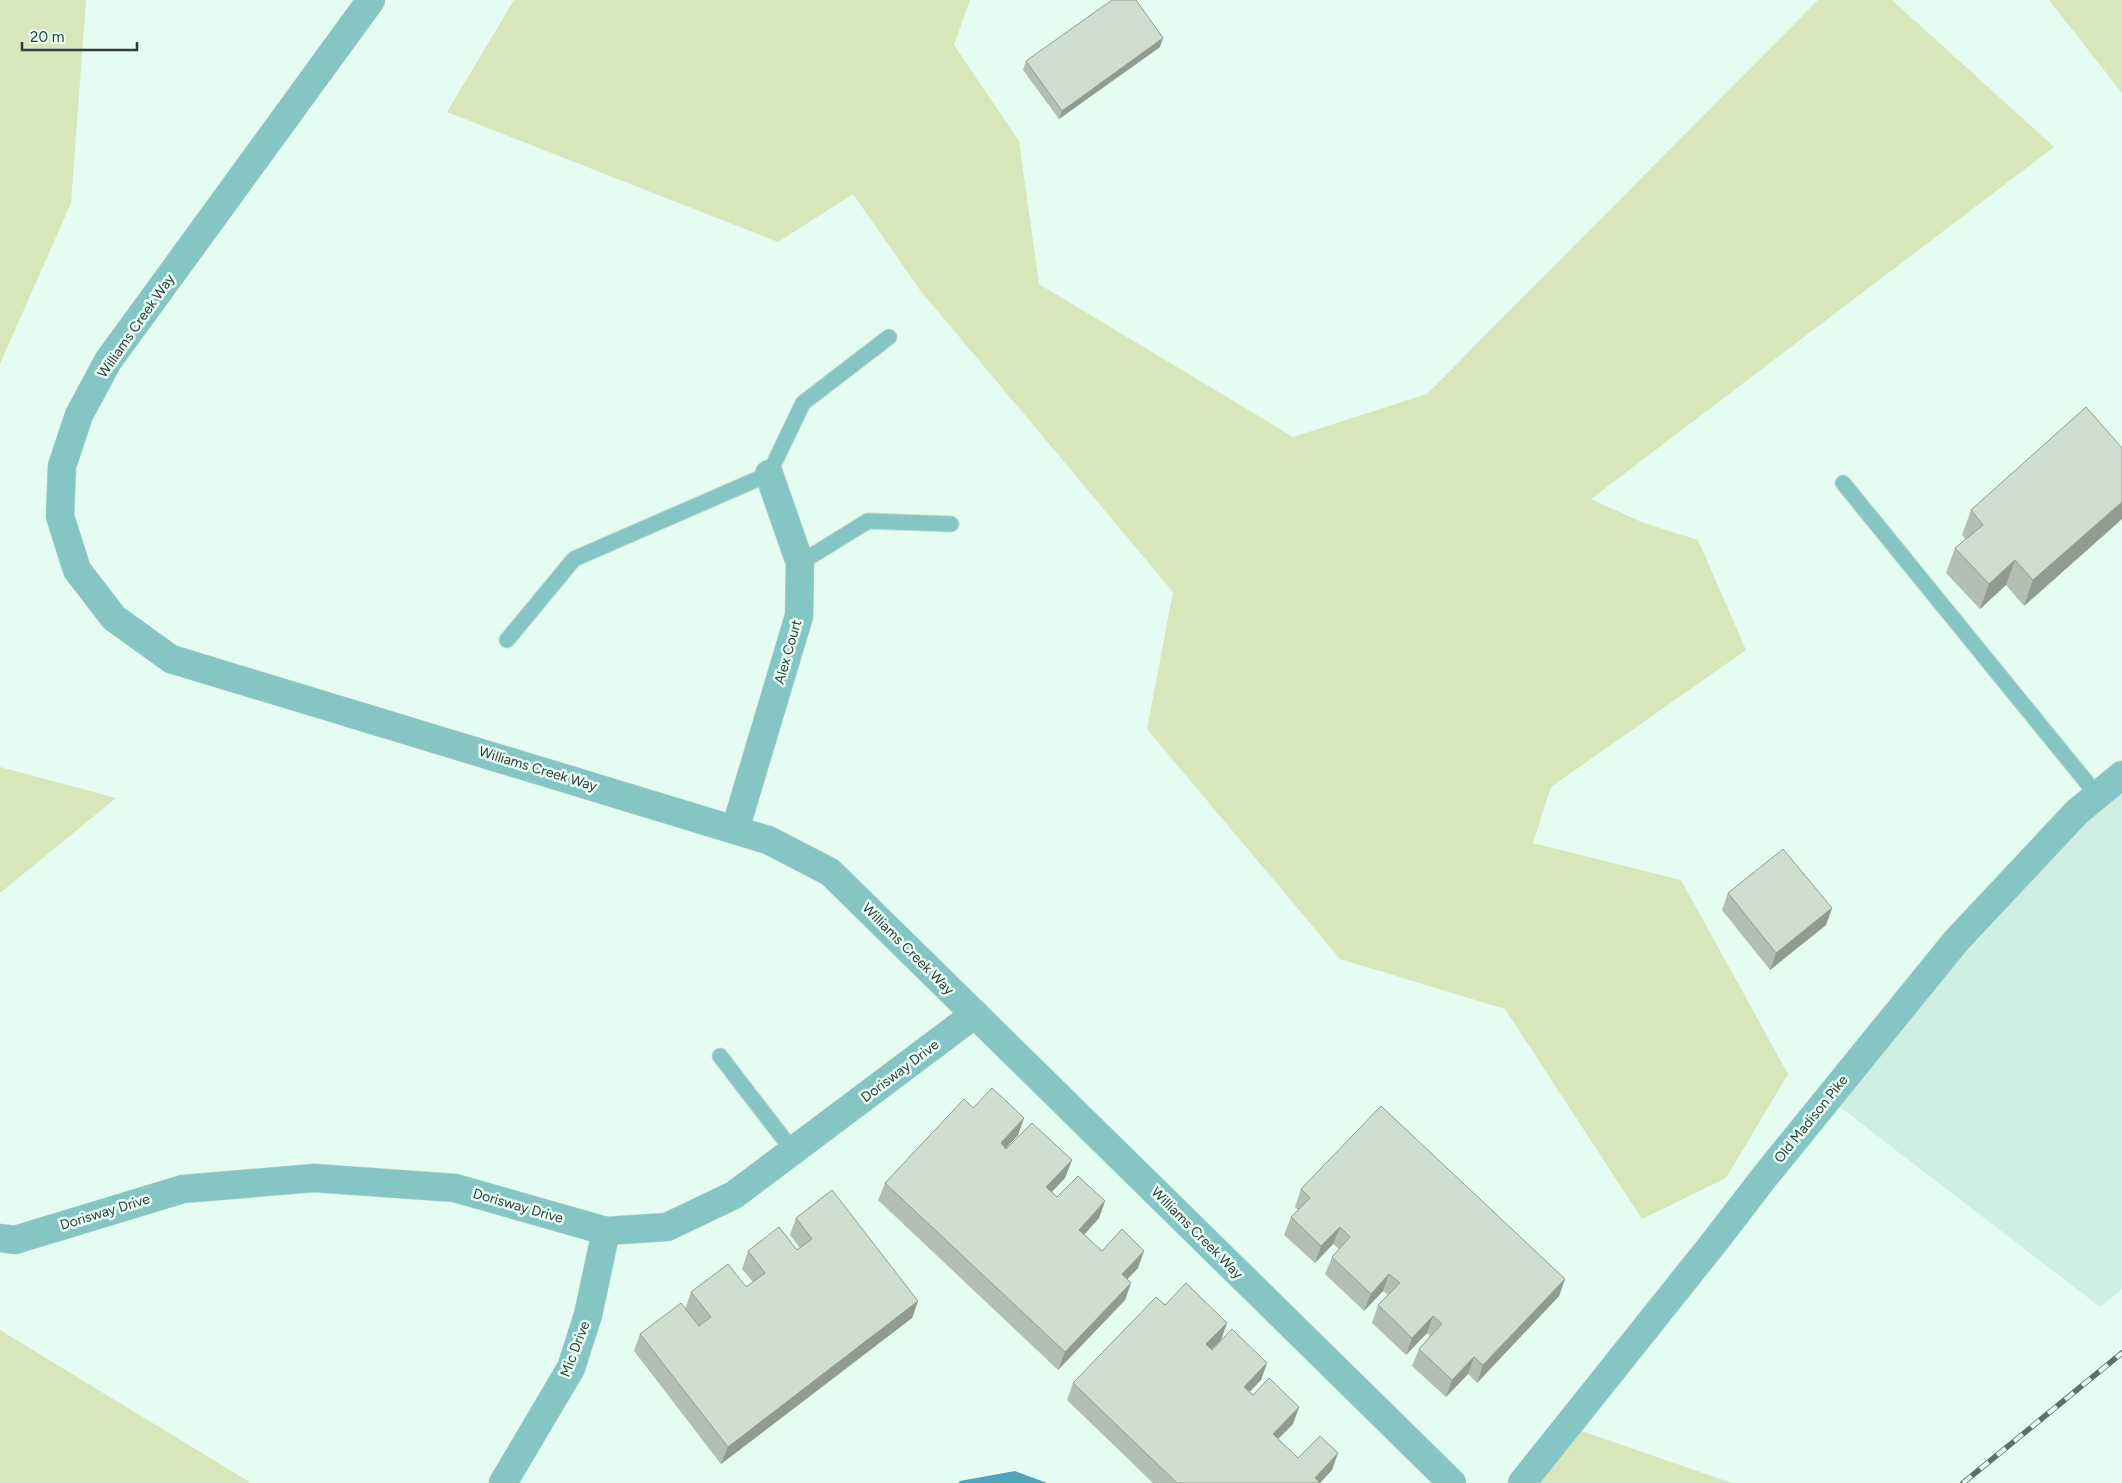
<svg xmlns="http://www.w3.org/2000/svg" width="2122" height="1483" font-family="Figtree,sans-serif">
	<rect width="100%" height="100%" fill="#e4fcf2"/>
	<path fill="#d0efe3" d="M2122,775V1289L2100,1307L1828,1098Z"/>
	<g fill="#d7e7ba">
		<path d="M0,0H86L71,203L0,364Z"/>
		<path d="M514,0H970L954,45L1019,141L1039,284L1293,437L1427,394L1818,0H1892L2054,147L1591,499L1644,523L1698,540L1746,650L1551,787L1533,843L1681,880L1788,1074L1726,1178L1642,1219L1505,1009L1340,959L1147,729L1173,592L920,290L853,194L778,242L447,112Z"/>
		<path d="M2049,0H2122V93Z"/>
		<path d="M0,767L116,798L0,893Z"/>
		<path d="M0,1330L251,1483H0Z"/>
		<path d="M1567,1426L1732,1483H1522Z"/>
	</g>
	<path fill="#51a3b9" d="M1015,1471L1047,1483H958L960,1481Z"/>
	<g fill="none" stroke-linecap="round" stroke-linejoin="round">
		<defs>
			<g id="service">
				<path d="M1843,483L2097,795"/>
				<path d="M800,563L868,521L951,524"/>
				<path d="M507,640L574,559L769,474L803,403L889,337"/>
				<path d="M720,1056L793,1151"/>
			</g>
			<g id="minor">
				<path d="M371,0L108,361L79,415L62,466L60,516L77,570L114,618L171,659L768,840L830,872L1452,1483"/>
				<path d="M735,830L799,616L800,563L769,474"/>
				<path d="M0,1238L15,1240L183,1189L314,1178L455,1188L606,1231L667,1227L734,1195L975,1014"/>
				<path d="M503,1483L571,1368L588,1315L606,1231"/>
				<path d="M1522,1483L1716,1240L1766,1175L1956,941L2077,812L2122,775"/>
			</g>
		</defs>
		<use href="#service" stroke="#c4d9d0" stroke-width="17"/>
		<use href="#minor" stroke="#c4d9d0" stroke-width="29"/>
		<use href="#service" stroke="#85c6c4" stroke-width="15"/>
		<use href="#minor" stroke="#85c6c4" stroke-width="28"/>
		<defs>
			<path id="rail" d="M1963,1483L2122,1353"/>
		</defs>
		<use href="#rail" stroke="#616f69" stroke-width="5.5"/>
		<use href="#rail" stroke="#e4fcf2" stroke-width="4" stroke-dasharray="11" stroke-linecap="butt"/>
	</g>
	<g fill="#b1c0b2">
		<path d="M1160,47L1059,119L1023,70L1026,61Z"/>
		<path d="M2122,448V519L2024,606L2006,585L1980,609L1946,573L1955,548L1966,540L1962,535L1971,510Z"/>
		<path d="M1728,893L1832,908L1826,925L1770,970L1722,910Z"/>
		<path d="M973,1108L1024,1118L1018,1135L1006,1148V1149L1072,1160L1065,1178L1052,1192L1057,1197L1105,1201L1099,1218L1084,1235L1102,1251L1138,1268L1127,1279L1131,1283L1125,1300L1058,1370L878,1200L885,1183Z"/>
		<path d="M1301,1189L1565,1279L1559,1296L1477,1383L1468,1374L1446,1397L1412,1366L1419,1349L1430,1336L1427,1333L1406,1355L1372,1323L1378,1305L1388,1295L1383,1291L1364,1311L1325,1274L1332,1257L1339,1249L1333,1244L1315,1263L1284,1235L1291,1217L1298,1210L1295,1207Z"/>
		<path d="M796,1218L918,1301L912,1318L721,1464L634,1351L640,1334L685,1309L691,1292L746,1287L753,1282L742,1269L748,1251L797,1250L800,1248L790,1235Z"/>
		<path d="M1165,1305L1227,1323L1221,1340L1212,1349L1267,1363L1261,1380L1249,1392L1253,1395L1299,1407L1293,1424L1278,1439L1298,1458L1332,1470L1320,1483H1153L1067,1400L1073,1383Z"/>
	</g>
	<g fill="#909c91">
		<path d="M1163,38L1160,47L1059,119L1062,111Z"/>
		<path d="M2122,502V519L2024,606L2033,580Z"/>
		<path d="M2015,560L2006,585L1980,609L1989,584Z"/>
		<path d="M1832,908L1826,925L1770,970L1776,953Z"/>
		<path d="M1024,1118L1018,1135L994,1161L1001,1143Z"/>
		<path d="M1072,1160L1065,1178L1040,1204L1046,1187Z"/>
		<path d="M1105,1201L1099,1218L1073,1247L1079,1230Z"/>
		<path d="M1340,1227L1333,1244L1315,1263L1321,1246Z"/>
		<path d="M1144,1251L1138,1268L1116,1291L1122,1274Z"/>
		<path d="M1389,1274L1383,1291L1364,1311L1371,1294Z"/>
		<path d="M1565,1279L1559,1296L1477,1383L1483,1365Z"/>
		<path d="M1131,1283L1125,1300L1058,1370L1065,1352Z"/>
		<path d="M918,1301L912,1318L721,1464L728,1447Z"/>
		<path d="M1433,1316L1427,1333L1406,1355L1412,1338Z"/>
		<path d="M1227,1323L1221,1340L1200,1361L1206,1344Z"/>
		<path d="M1474,1357L1468,1374L1446,1397L1452,1380Z"/>
		<path d="M1267,1363L1261,1380L1238,1404L1244,1387Z"/>
		<path d="M1299,1407L1293,1424L1266,1451L1273,1434Z"/>
		<path d="M1338,1453L1332,1470L1320,1483L1315,1478Z"/>
	</g>
	<g fill="#cedfcf" stroke="#909c91">
		<path d="M1112,0H1136L1163,38L1062,111L1026,61Z"/>
		<path d="M2086,407L2122,448V502L2033,580L2015,560L1989,584L1955,548L1983,525L1971,510Z"/>
		<path d="M1783,849L1832,908L1776,953L1728,893Z"/>
		<path d="M992,1088L1024,1118L1001,1143L1006,1149L1032,1123L1072,1160L1046,1187L1057,1197L1078,1176L1105,1201L1079,1230L1102,1251L1122,1229L1144,1251L1122,1274L1131,1283L1065,1352L885,1183L964,1099L973,1108Z"/>
		<path d="M1381,1106L1565,1279L1483,1365L1474,1357L1452,1380L1419,1349L1442,1324L1433,1316L1412,1338L1378,1305L1400,1283L1389,1274L1371,1294L1332,1257L1350,1237L1340,1227L1321,1246L1291,1217L1310,1198L1301,1189Z"/>
		<path d="M832,1190L918,1301L728,1447L640,1334L681,1303L699,1326L711,1317L691,1292L728,1264L746,1287L765,1273L748,1251L779,1227L797,1250L812,1239L796,1218Z"/>
		<path d="M1186,1283L1227,1323L1206,1344L1212,1350L1232,1329L1267,1363L1244,1387L1253,1395L1269,1378L1299,1407L1273,1434L1298,1458L1320,1436L1338,1453L1315,1478L1320,1483H1177L1073,1383L1156,1297L1165,1305Z"/>
	</g>
	<g text-anchor="middle" dominant-baseline="central" stroke-width="5" stroke-linejoin="round" paint-order="stroke">
		<g font-size="14" fill="#313b37" stroke="#e4fcf2">
			<text transform="translate(136 326) rotate(-55)">Williams Creek Way</text>
			<text transform="translate(788 652) rotate(-74)">Alex Court</text>
			<text transform="translate(538 769) rotate(17)">Williams Creek Way</text>
			<text transform="translate(908 949) rotate(45)">Williams Creek Way</text>
			<text transform="translate(900 1071) rotate(-37)">Dorisway Drive</text>
			<text transform="translate(1811 1119) rotate(-51)">Old Madison Pike</text>
			<text transform="translate(518 1206) rotate(16)">Dorisway Drive</text>
			<text transform="translate(105 1212) rotate(-17)">Dorisway Drive</text>
			<text transform="translate(1197 1233) rotate(45)">Williams Creek Way</text>
			<text transform="translate(575 1349) rotate(-69)">Mic Drive</text>
		</g>
	</g>
	<path d="M22 42v8h115v-8" fill="none" stroke="#313b37" stroke-width="2.5"/>
	<text x="30" y="42" font-size="15" fill="#313b37" stroke="#e4fcf2" stroke-width="4" paint-order="stroke">20 m</text>
</svg>
